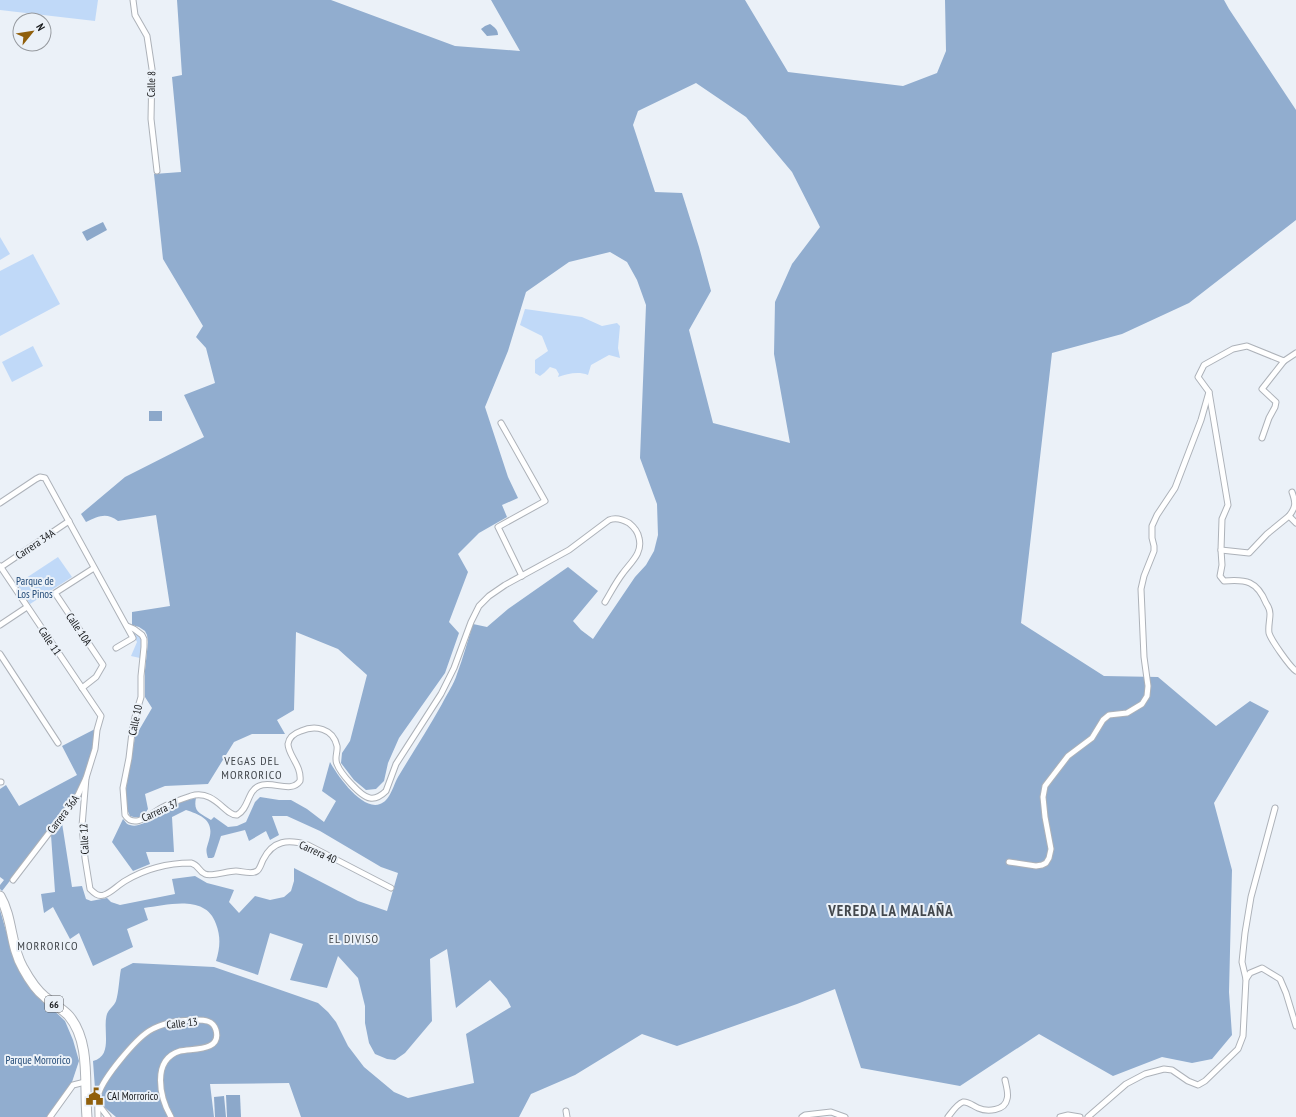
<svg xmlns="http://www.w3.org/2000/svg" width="1296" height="1117" font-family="'PT Sans Narrow',sans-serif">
	<rect width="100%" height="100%" fill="#ebf1f8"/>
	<g fill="#c0d9f8">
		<path d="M0,0H98L95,21L0,10Z"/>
		<path d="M0,237L10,254L0,260Z"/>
		<path d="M33,254L60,304L0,336V271Z"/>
		<path d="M525,309L582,317L602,326L617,323L620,326L618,348L620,358L609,355L591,365L588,375C578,371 567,374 558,377L559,374L556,369L550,367L544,373L540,376L535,373V360L548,351L542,336L520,325Z"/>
		<path d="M33,346L43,366L12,382L2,362Z"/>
		<path d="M58,557L72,577L30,604L17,584Z"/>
		<path d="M132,632C145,636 142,648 140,658L131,656L137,642Z"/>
	</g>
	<g fill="#91adcf" fill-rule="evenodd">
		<path d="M177,0H331L455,46L520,51L491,0H745L788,72L903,86L937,73L946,51L945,0H1224L1229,9L1296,110V220L1189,303L1122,334L1052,353L1021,623L1104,676L1158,677L1216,726L1250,701L1269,711L1214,803L1232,870L1229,992L1232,1035L1212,1059L1192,1063L1162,1057L1113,1076L1039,1034L960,1086L861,1068L835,989L797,1004L677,1046L642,1034L575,1075L531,1094L519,1117H301L289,1083L210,1084L214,1117H116L103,1106L95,1089L93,1061C114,1056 102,1029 107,1014C109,1009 114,1006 116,1001C119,991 119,979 121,969L133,963L214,967L318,1003L328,1012L336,1022L348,1046L364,1067L394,1092L408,1098L474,1083L466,1034L511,1007L507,999L490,980L456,1008L447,949L430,959L432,1021L405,1053L395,1060L387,1059L375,1054L369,1043L365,1023V1006L358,978L338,956L327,988L290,980L303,944L270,933L258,975L216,961C220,948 221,937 216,924C206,894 168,905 144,908L148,920L127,929L133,947L93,966L79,933L70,939L53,907L44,913L41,894L55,892L51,835L62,823L72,887L82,886L86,899L91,901L107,898L111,902L120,905L175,894L172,879L195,876L207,883L234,890L229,902L239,913L255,896L270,900L284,897L291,891L294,881V868L358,901L387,911L398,873L381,867L320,831L287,816H272L279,835L270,840L266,831L249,841L245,830L221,836L214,857L212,858H208C205,849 207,848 209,840C215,820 201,815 186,810L172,817L174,852H146L150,864L133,871L112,842L123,819C125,821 127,825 130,825C142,829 159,813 169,807C177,803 187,800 196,798C193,812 200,813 211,820L214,817L228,827L237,826L246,822L255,802L260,797L279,800H291L307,809L324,822L336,801L322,791L330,762C337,775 362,811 380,804C390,801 393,786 398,777C413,752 428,729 442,704C447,694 454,684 457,674C463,658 468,640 473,624L487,627L508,609L568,567L598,591L573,621L581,630L593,639L635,577L646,565L654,551L658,535L657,504L640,458L646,305L637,280L627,262L610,252L569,262L526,292L508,351L485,407L508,477L518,498L502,505L507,517L479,533L458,554L468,572L449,622L459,633L445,673L399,738L388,763L384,781L376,789L366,790L354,780L341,763L342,753L350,741L367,675L338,649L296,632L294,710L277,720L285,734H252L234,742L208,784L165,786L145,794L148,809C143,817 139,819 130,816L126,807V789L135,737L152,708L145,697V670L148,642L147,635L145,631L139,627L132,625V612L170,606L156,515L118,521C106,512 99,516 86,522L81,514L125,477L204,437L184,395L215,383L206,348L196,337L203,326L163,259L154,174L181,172L172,77L182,75ZM696,83L746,117L792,172L820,227L792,264L775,302L774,354L790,443L713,423L689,330L711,291L699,247L682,193L655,192L633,125L638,111Z"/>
		<path d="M95,729L91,755L77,794L2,891L0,889V885L4,880L0,877V789L6,785L19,806L77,775L62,746Z"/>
		<path d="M0,910L13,955L41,998L65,1021L73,1040L79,1061L72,1082L47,1117H0Z"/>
	</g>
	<g fill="#8ca8ca">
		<path d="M490,24C494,27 498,29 498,35L487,36L481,29L485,26Z"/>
		<path d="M103,222L107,230L87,241L82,232Z"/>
		<rect x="149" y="411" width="13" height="10"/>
		<path d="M226,1095H240L241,1117H227Z"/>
		<path d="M224,1096L226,1117H215L214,1097Z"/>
	</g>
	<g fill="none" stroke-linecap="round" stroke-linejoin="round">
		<defs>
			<g id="street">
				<path d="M133,0L135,15L147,36L152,69L151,119L157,171"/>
				<path d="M1296,353L1284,361L1247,346L1233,349L1204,365L1198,377L1209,392L1228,505L1222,519L1221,550L1222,565L1220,576L1224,581C1246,579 1257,581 1266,603C1268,606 1270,610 1270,614C1270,620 1268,627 1269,633C1271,640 1290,667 1296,671"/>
				<path d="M501,423L545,501L498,527L522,576"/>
				<path d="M1262,438L1269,418L1275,407L1276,402L1262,389L1284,361"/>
				<path d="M0,503L36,479L40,477L45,478L133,638L116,648"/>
				<path d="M1289,516C1296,507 1296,503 1292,492"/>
				<path d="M1221,550L1249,553L1267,534L1289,516L1296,523"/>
				<path d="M0,566L101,716L97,730L95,749L86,778L78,795L13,880"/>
				<path d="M1,567L69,521"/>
				<path d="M0,625L27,607"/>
				<path d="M127,626L134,629L142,635L144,639V647L141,676V697L133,724L129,758L123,788L125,815C135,831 153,811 165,806C173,802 182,799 191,796C215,789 225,816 237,815C249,809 247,791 259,786C272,780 291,794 300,781C302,766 288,755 288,744C289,737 295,733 301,731C315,725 333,728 337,746C338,752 334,758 337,764C340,773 361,797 370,798C377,799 382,795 386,791L396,764L441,694L454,668L471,622L479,606L489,596L505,585L569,550L609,520C616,517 622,519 629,523C634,527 638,532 639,538C643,553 631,562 623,573C616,582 611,592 605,602"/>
				<path d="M0,654L58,743"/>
				<path d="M82,688L96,677L103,665L55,593L94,568"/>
				<path d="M86,778L82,826L85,858L90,889C94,893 98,897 104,895C111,893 118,885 125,881C145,869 167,863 191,863C199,865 199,872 205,874C212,877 227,871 236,871C242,871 251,875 257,871C260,869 261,864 263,860C273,840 288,839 308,845L391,888"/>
				<path d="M0,782H1"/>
				<path d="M1009,862L1036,866L1042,865L1046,863L1049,858L1051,849L1045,817L1043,797L1045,786L1068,756L1092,738L1103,720L1109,715L1127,713L1142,704L1147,696L1148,686L1144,657L1141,589L1144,576L1154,551V546L1152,538V526L1157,515L1175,488L1201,420L1209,392"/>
				<path d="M1246,979L1242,962L1245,933L1251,897L1275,808"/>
				<path d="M98,1104L108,1117"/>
				<path d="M566,1111L567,1117"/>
				<path d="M50,1117L73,1085L85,1082"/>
				<path d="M98,1117C98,1109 97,1100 99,1093C104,1077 135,1040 149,1031C162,1023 181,1020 196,1020C204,1020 213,1020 216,1030C222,1052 192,1048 180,1051C151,1060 160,1098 171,1117"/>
				<path d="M802,1117L805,1115L831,1112L845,1117"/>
				<path d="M948,1117C952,1112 957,1104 963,1102C968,1101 973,1106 978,1108C987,1112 1005,1111 1007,1099C1009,1094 1006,1085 1005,1080"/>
				<path d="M1060,1117L1068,1115L1080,1117"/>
				<path d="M1088,1117L1126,1084L1145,1074L1164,1069L1172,1070L1188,1081L1198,1085L1205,1081L1238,1049L1243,1036L1246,979L1250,973L1262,968L1280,979L1286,993L1296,1026"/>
			</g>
			<path id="highway" d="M0,896C13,918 10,946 23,968C29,979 36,990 45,997C53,1004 63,1009 69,1016C91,1042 84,1085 87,1117"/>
		</defs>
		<use href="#street" stroke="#adb2b9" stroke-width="7"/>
		<use href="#highway" stroke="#adb2b9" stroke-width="11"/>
		<use href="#street" stroke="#fff" stroke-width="5"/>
		<use href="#highway" stroke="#fff" stroke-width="9"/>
	</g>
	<defs>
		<symbol id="civic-bare" viewBox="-9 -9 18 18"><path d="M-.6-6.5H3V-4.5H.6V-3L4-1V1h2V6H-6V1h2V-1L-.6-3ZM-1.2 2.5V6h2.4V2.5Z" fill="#905f0b" stroke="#ebf1f8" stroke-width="2.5" paint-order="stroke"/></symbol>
	</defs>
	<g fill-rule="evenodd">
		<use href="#civic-bare" x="82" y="1084" width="25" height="25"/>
	</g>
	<g text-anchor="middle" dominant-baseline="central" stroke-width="4" stroke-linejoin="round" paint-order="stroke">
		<rect fill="#ebf1f8" stroke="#56595d" stroke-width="1" x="45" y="996" width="18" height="16" rx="3"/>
		<g font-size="10" font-weight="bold" fill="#16181a">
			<text x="54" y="1004">66</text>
		</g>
		<g font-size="11" fill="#16181a" stroke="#ebf1f8">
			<text transform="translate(151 84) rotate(-89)">Calle 8</text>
			<text transform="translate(35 544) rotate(-34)">Carrera 34A</text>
			<text transform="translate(79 629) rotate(56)">Calle 10A</text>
			<text transform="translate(50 641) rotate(56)">Calle 11</text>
			<text transform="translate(135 720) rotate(-78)">Calle 10</text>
			<text transform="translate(160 810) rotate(-25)">Carrera 37</text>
			<text transform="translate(63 814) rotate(-53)">Carrera 36A</text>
			<text transform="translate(84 839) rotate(-93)">Calle 12</text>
			<text transform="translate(318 852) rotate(24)">Carrera 40</text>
			<text transform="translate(182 1023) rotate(-7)">Calle 13</text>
		</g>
		<g font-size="11" fill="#214976" stroke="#ebf1f8">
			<text x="35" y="581">Parque de<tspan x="35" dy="13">Los Pinos</tspan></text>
			<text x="38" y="1060">Parque Morrorico</text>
		</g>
		<g font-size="11" fill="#16181a" stroke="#ebf1f8" text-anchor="start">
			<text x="107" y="1096">CAI Morrorico</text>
		</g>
		<g font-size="12" letter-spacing="1" fill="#43484d" stroke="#ebf1f8">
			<text x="252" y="760">VEGAS DEL<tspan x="252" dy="14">MORRORICO</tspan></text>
			<text x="354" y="938">EL DIVISO</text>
			<text x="48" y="945">MORRORICO</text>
		</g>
		<g font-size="15" font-weight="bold" letter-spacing="1" fill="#43484d" stroke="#ebf1f8">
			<text x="891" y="910">VEREDA LA MALAÑA</text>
		</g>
	</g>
	<g transform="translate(32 32) rotate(60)"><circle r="19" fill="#ebf1f8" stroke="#969a9f"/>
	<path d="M0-3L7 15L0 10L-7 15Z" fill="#905f0b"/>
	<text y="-6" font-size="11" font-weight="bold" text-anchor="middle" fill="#16181a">N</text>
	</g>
</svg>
